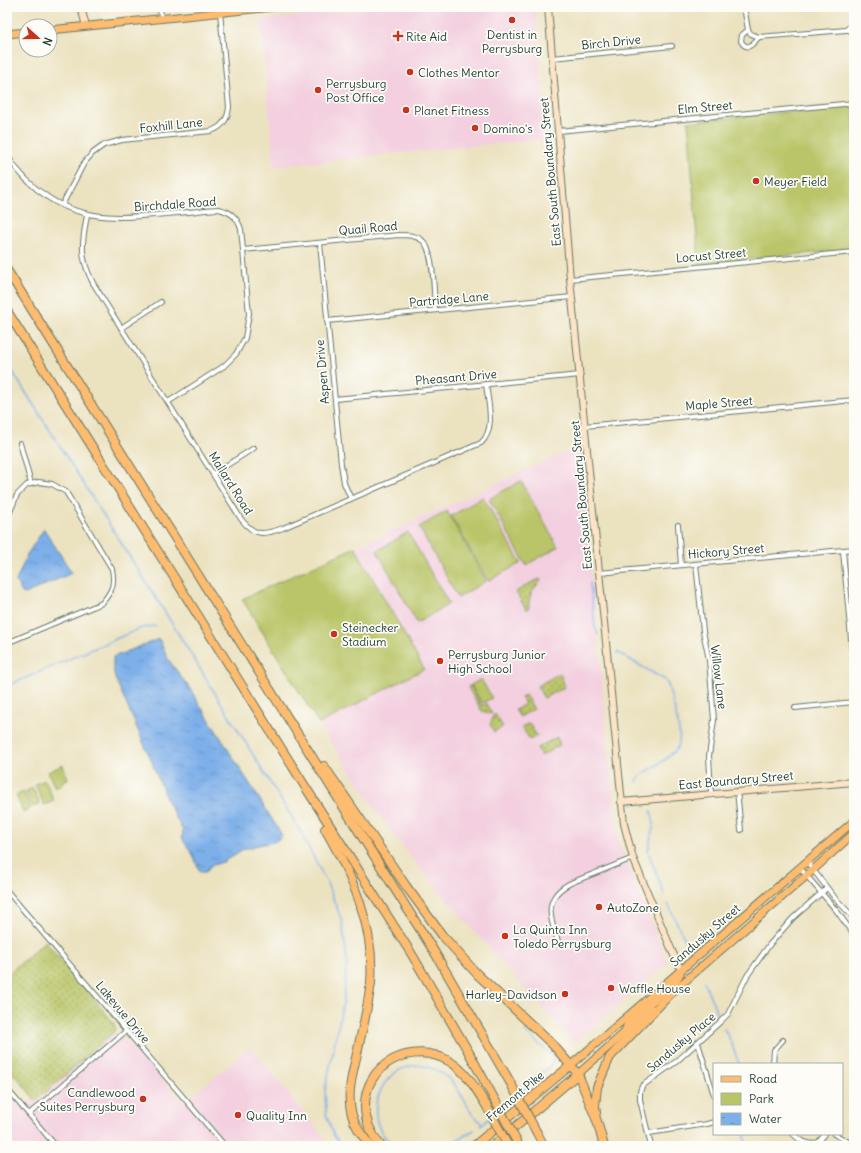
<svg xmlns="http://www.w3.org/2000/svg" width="861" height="1153" font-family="Delius,sans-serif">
	<defs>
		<pattern id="grass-dots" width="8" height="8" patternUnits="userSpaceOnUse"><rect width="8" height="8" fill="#b9c567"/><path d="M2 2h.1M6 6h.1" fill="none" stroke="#96a156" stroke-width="1.8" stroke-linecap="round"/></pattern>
		<pattern id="water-ripples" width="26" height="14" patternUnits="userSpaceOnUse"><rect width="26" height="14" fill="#7dafe9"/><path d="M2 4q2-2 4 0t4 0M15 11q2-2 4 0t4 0" fill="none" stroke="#6690be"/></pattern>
	</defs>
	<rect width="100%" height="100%" fill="#fdfcf7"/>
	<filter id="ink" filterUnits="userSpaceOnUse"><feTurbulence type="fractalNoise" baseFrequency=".025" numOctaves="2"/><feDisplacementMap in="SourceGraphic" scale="8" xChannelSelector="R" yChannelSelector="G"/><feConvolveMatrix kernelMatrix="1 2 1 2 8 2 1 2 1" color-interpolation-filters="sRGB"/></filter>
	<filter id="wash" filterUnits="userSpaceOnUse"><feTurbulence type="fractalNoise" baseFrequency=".012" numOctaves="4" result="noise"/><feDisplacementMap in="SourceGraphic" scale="16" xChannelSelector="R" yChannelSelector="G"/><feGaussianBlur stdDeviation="0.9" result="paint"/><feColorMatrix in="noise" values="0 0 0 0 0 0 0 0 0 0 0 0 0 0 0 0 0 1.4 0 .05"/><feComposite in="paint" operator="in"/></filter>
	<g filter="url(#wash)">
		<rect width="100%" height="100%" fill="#ebe2c0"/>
		<g fill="#f3cfdf">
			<path d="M383,7H535L547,139L379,155L274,167L261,20Z"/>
			<path d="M579,446L616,827L620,846L668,963L574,1043L434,886L388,828L319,724L242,599Z"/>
			<path d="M113,1033L128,1041L183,1103L251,1047L331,1146H7V1099L36,1101Z"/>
		</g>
		<g fill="url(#grass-dots)" stroke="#6c814e">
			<path d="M540,579L541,581C533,588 528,596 529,608L526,610L516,592L528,584Z"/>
			<path d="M560,673L565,687L544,698L537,686Z"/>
			<path d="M470,685L482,706L486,703L492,714L482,711L468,688Z"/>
			<path d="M525,695L534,709L520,717L515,710L525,704L521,697Z"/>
			<path d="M495,714L503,727L494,732L490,725L493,716Z"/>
			<path d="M529,723L537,736L530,740L522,727Z"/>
			<path d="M557,737L560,745L541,756L537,748Z"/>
			<path d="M45,941L113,1022C115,1026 116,1029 113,1033L36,1101L17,1077L7,1070V975Z"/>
		</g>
		<g fill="#b9c567" stroke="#6c814e">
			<path d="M854,105V249L699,264L688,122Z"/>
			<path d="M521,481L558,547L526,565L489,499Z"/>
			<path d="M483,497L521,563L488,581L451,516Z"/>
			<path d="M447,511L486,581L458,598L419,527Z"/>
			<path d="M408,532L449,604L417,623L377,551Z"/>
			<path d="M355,547L424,669L319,724L242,599Z"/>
			<path d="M481,679L492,698L482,703L471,685Z"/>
			<path d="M63,765L68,779L62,781L63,784L55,788L48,772Z"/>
			<path d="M45,780L54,801L44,805L35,784Z"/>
			<path d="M33,788L40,804L33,807L26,791Z"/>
			<path d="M24,792L31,808L23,812L16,795Z"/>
		</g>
		<g fill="url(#water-ripples)" stroke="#4e768e">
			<path d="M44,529L72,573L25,594L22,593L16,581L28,553Z"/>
			<path d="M159,639L168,659L190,689L282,835C277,844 266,843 258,845C253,846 250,849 245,848L223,862L210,866L206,872H200L192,853L184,842L182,837L183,831L168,803L151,760L115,678L113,668V657Z"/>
		</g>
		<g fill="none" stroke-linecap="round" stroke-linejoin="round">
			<g stroke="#7dafe9" stroke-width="1.5">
				<path d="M7,363L168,617L299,829L326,881L342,921L347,961L343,1003L325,1090L326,1114L333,1134L342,1146"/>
				<path d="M579,452L584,513"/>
				<path d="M590,583L595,627L598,635"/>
				<path d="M617,652L665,680L668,685C671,700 685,735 677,748C671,757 661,762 653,768C647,771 639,775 637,782"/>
				<path d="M7,686L141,628L155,626"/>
				<path d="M651,811L654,823L648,851L664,894"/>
				<path d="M668,904L690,951"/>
				<path d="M704,982L719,1017"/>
				<path d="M724,1029L731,1042L739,1064"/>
				<path d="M520,1093L550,1066L554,1060L553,1056L527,1034L525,1031L526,1030"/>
				<path d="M503,1107L516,1097"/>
				<path d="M481,1125L489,1119"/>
				<path d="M745,1134L746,1146"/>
				<path d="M396,1146C350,1118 390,1043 440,1072C456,1081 462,1098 472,1113C475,1117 479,1120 482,1124"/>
				<path d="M447,1146L474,1130"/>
			</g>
		</g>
	</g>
	<g filter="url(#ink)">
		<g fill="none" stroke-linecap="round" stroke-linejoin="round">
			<defs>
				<g id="street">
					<path d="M160,7L161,18"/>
					<path d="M744,7L748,30L742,35L741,41C747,52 753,44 759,37L846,30H849L854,34"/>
					<path d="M748,30L751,34L759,37"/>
					<path d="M846,30L854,22"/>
					<path d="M552,58L672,46"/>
					<path d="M558,131L854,103"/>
					<path d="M7,155C18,173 32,187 49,198C92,226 141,216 189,212C199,211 209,209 219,209C231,212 237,217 241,229L249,314L245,338L236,354L224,366L168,402"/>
					<path d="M62,205L84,163L93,153L104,145L122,140L211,131C223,127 228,119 229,107L220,12"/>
					<path d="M87,215C82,243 79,256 93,283L241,519C255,537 264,535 283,528L481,443C496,429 488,403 486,384"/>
					<path d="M320,243L341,464L344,483L351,499"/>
					<path d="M243,250L399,235C407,235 416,235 423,241C434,250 434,295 435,310"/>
					<path d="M570,279L854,252"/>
					<path d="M327,321L572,297"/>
					<path d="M121,328L161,302"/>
					<path d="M335,399L580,375"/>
					<path d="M585,426L854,400"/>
					<path d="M20,443L31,484"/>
					<path d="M213,474L254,448"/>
					<path d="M7,519L17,495L27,485L39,482L52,484L66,492L112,569C115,585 112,591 102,603L7,643"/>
					<path d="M678,525L681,565"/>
					<path d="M843,551L854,672"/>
					<path d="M696,564L703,631L709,660L714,720L709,756L711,793"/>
					<path d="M599,573L854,549"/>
					<path d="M795,708L854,702"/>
					<path d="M737,791L741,830"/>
					<path d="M807,862L835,898L854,918"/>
					<path d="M800,868L836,910L854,935"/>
					<path d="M7,891L225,1146"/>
					<path d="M558,941C548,915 544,895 573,882L633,858"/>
					<path d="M698,1043L714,1095"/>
					<path d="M773,1064L774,1050L783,1040"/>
					<path d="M7,1089L56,1146"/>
					<path d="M29,1114L126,1031"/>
					<path d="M649,1133L707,1124L714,1122"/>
					<path d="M793,1134C799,1140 810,1147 818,1142C821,1140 823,1136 825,1134"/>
					<path d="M834,1134L854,1145"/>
					<path d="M651,1146L640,1100V1092L642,1086L677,1061L720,1022L728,1014L747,976L770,944L793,918L827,888"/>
				</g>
				<g id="secondary">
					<path d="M80,7L83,15L86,26"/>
					<path d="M548,7L570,279L624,824L633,858L672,951L681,970"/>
					<path d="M621,802L854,782"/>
				</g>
				<g id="primary">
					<path d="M50,30L273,7"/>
					<path d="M7,34L26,32"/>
					<path d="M670,994L813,870L854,833"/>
					<path d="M626,1028L630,1020L675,982L680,974"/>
					<path d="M571,1065L854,821"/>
					<path d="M578,1074L651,1009"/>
				</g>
				<g id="highway">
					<path d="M7,270L435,953L510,1082"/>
					<path d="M7,311L318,807L411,953L468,1051L497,1104"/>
					<path d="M324,766L406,886L442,935L477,974L553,1045L578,1074L597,1121L604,1146"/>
					<path d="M325,829C353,877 375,927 371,983C368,1004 364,1024 359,1044C355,1066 345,1092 352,1115C355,1127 362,1136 371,1146"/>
					<path d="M596,1113L595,1106L597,1087L610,1057L674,990"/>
					<path d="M537,1133L544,1146"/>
					<path d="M381,1146C372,1135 365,1121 365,1107C364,1063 413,1040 449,1061C466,1071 476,1089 486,1105"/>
					<path d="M474,1146L571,1065"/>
					<path d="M493,1146L578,1074"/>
				</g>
			</defs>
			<use href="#street" stroke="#667765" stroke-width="6"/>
			<use href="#secondary" stroke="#667765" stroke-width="8"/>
			<use href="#primary" stroke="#667765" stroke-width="9"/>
			<use href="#highway" stroke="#667765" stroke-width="10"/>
			<use href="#street" stroke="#fff" stroke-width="4"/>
			<use href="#secondary" stroke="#fee4c6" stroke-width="6"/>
			<use href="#primary" stroke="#fdbc70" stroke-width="7"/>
			<use href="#highway" stroke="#fdbc70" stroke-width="8"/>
			<defs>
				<g id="highway-bridge">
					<path d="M510,1082L537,1133"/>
					<path d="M497,1104L519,1146"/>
					<path d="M486,1105L508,1146"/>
				</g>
			</defs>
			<use href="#highway-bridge" stroke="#667765" stroke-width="10" stroke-linecap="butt"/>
			<use href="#highway-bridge" stroke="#fdbc70" stroke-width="8"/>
		</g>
	</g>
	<g fill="#c8321e" stroke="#fdfcf7" stroke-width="1.5">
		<circle cx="512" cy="20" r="4"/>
		<path d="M396 30h4v4h4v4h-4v4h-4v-4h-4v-4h4z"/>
		<circle cx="410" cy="72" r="4"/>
		<circle cx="318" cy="90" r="4"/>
		<circle cx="406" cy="110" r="4"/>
		<circle cx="475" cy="128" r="4"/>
		<circle cx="756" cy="181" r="4"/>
		<circle cx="334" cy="634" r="4"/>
		<circle cx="440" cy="661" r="4"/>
		<circle cx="599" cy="907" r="4"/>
		<circle cx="505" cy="936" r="4"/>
		<circle cx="611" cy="988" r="4"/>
		<circle cx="565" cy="994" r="4"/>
		<circle cx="143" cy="1099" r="4"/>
		<circle cx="238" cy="1115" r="4"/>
	</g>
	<g text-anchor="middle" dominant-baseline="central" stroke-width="3.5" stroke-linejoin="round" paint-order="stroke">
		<g font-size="12" fill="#1f3d34" stroke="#fdfcf7" text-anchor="start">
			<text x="512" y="34" text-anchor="middle">Dentist in<tspan x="512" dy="14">Perrysburg</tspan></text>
			<text x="406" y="36">Rite Aid</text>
			<text x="418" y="72">Clothes Mentor</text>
			<text x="326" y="83">Perrysburg<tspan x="326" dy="14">Post Office</tspan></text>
			<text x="414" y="110">Planet Fitness</text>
			<text x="483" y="128">Domino's</text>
			<text x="764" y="181">Meyer Field</text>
			<text x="342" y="627">Steinecker<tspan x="342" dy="14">Stadium</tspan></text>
			<text x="448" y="654">Perrysburg Junior<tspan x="448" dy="14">High School</tspan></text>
			<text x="607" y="907">AutoZone</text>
			<text x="513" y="929">La Quinta Inn<tspan x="513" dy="14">Toledo Perrysburg</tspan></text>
			<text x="619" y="988">Waffle House</text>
			<text x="557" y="994" text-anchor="end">Harley-Davidson</text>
			<text x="135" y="1092" text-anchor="end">Candlewood<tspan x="135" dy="14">Suites Perrysburg</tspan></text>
			<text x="246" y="1115">Quality Inn</text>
		</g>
		<g font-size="12" fill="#1f3d34" stroke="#fdfcf7">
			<text transform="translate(611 42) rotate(-6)">Birch Drive</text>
			<text transform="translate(705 107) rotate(-5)">Elm Street</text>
			<text transform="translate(171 125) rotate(-6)">Foxhill Lane</text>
			<text transform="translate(550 172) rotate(-95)">East South Boundary Street</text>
			<text transform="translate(175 204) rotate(-4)">Birchdale Road</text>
			<text transform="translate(368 228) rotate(-5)">Quail Road</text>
			<text transform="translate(711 255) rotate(-5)">Locust Street</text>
			<text transform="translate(449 299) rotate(-5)">Partridge Lane</text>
			<text transform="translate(322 372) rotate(-95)">Aspen Drive</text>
			<text transform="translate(456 377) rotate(-5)">Pheasant Drive</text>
			<text transform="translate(719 403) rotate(-5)">Maple Street</text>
			<text transform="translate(231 483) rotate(58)">Mallard Road</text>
			<text transform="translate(581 495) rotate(-95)">East South Boundary Street</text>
			<text transform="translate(726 551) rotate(-5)">Hickory Street</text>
			<text transform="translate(719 677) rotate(83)">Willow Lane</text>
			<text transform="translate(736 780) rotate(-5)">East Boundary Street</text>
			<text transform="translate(705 935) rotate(-41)">Sandusky Street</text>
			<text transform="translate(123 1012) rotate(50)">Lakevue Drive</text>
			<text transform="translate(681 1042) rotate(-40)">Sandusky Place</text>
			<text transform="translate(515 1096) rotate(-40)">Fremont Pike</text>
		</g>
	</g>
	<rect width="861" height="1153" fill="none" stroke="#fdfcf7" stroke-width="24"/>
	<rect x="713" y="1063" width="130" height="72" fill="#fdfcf7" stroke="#a4b0a9"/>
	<rect x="721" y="1076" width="20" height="6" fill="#fdbc70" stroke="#a4b0a9"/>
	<text x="749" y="1083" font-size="12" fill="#1f3d34">Road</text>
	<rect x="721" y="1093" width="20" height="12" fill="#b9c567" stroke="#a4b0a9"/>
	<text x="749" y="1103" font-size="12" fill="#1f3d34">Park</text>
	<rect x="721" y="1113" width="20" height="12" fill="url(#water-ripples)" stroke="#a4b0a9"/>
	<text x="749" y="1123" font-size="12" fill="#1f3d34">Water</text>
	<g transform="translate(38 38) rotate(111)"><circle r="19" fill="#fdfcf7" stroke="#a4b0a9"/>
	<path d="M0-3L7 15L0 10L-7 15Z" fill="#c8321e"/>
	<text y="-6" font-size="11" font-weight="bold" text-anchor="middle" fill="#1f3d34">N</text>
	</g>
</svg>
